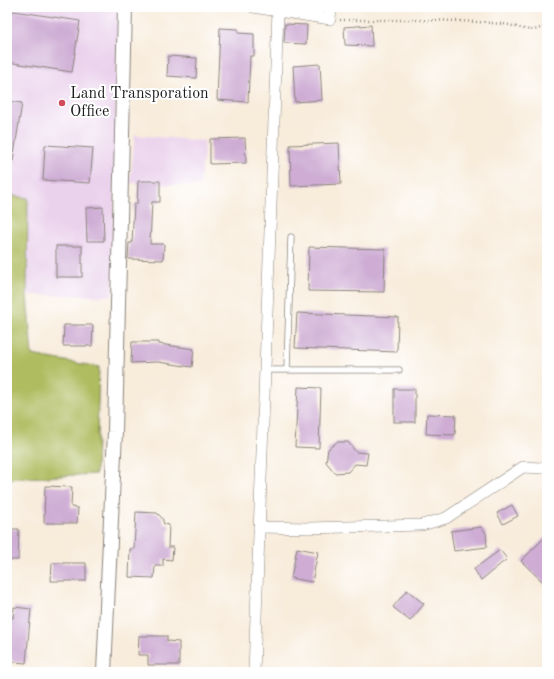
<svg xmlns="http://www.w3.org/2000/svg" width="554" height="679" font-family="'Old Standard TT',serif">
	<rect width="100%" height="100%" fill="#fff"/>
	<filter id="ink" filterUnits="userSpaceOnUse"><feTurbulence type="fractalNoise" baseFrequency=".025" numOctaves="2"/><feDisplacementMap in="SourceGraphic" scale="8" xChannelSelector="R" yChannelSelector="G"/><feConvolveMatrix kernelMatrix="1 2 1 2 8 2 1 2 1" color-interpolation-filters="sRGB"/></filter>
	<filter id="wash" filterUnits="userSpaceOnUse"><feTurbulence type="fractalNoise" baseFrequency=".012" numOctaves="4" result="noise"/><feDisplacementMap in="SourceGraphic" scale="16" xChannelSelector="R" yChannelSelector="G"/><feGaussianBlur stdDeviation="0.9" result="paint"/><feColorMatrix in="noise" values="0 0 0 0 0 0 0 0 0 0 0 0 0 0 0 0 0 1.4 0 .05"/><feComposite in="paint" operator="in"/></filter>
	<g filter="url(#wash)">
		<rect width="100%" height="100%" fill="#f8ecdb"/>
		<g fill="#ead1ec">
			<path d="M7,7H118L113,296L27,295L28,198L7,195Z"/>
			<path d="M135,135L205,141L200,186L130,183Z"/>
		</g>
		<path fill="#afbc5e" stroke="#666c3d" d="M7,195L28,198L27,295L32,355L99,367L96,474L7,479Z"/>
		<g id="blocks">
			<g fill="#ceacd4">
				<path d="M7,10L80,21L72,72L7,62Z"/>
				<path d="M285,24L307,25L306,44L284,43Z"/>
				<path d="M371,25L372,46L345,45L344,27Z"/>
				<path d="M220,28L238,29V33L254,34V56H250L248,102L217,100Z"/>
				<path d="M168,56L197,58L196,78L167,76Z"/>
				<path d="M320,64L322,100L295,102L293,66Z"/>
				<path d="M7,101L22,103L13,161L7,160Z"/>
				<path d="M245,138L246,163L210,164V139Z"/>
				<path d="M339,143L341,184L291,186L290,145Z"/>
				<path d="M45,145L93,148L90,183L43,180Z"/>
				<path d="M138,181H160V202H152L150,244H164L163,260L128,259L129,243H132L134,204H137Z"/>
				<path d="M103,207L104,241H87L86,208Z"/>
				<rect x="56" y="246" width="26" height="31"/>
				<path d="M309,247L385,249L384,292L308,291Z"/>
				<path d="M297,313L398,317L397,352L295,348Z"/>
				<path d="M64,325H93L92,346H63Z"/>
				<path d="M132,342H159V344L194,349L192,367L158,362L131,363Z"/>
				<path d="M298,387L321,388L319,448L295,447Z"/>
				<rect x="394" y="389" width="21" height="33"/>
				<path d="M427,414L456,415L455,435L426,434Z"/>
				<path d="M337,442H348L356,452L368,453L366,465L355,464L348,472L335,473L326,462L328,449Z"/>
				<path d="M45,486L72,487L71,507L78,508L77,523H44Z"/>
				<path d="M512,505L518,516L503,524L497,513Z"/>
				<path d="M136,512L157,513L162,518L164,524L169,525L168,547H173L172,560L163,559V566H155L154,578L129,577L130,549H134Z"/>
				<path d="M481,527L486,533L487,547L454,551L451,531Z"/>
				<path d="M7,529H19L18,560H7Z"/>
				<path d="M547,535V586L521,561Z"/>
				<path d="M297,548L318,552L312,582L291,578Z"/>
				<path d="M500,550L507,559L481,580L474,569Z"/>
				<path d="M52,563H86V581H51Z"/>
				<path d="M407,590L424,604L410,621L393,607Z"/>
				<path d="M14,607L31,609L26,663L13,662V660L7,659V617L13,618Z"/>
				<path d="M139,636H167V641L179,642V665H148V655H138Z"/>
			</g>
		</g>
	</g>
	<g filter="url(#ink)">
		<use href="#blocks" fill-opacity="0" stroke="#8a847c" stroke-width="1"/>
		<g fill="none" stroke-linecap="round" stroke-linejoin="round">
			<defs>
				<g id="service">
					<path d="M287,369L291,237"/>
					<path d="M264,370H399"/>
				</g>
				<g id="minor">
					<path d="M253,7L330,19L331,7"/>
					<path d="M259,527L309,528L422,525L446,518L523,467L541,468L547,465"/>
					<path d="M254,672L278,10"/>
				</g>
				<path id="tertiary" d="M104,672L115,432L125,7"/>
			</defs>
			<use href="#service" stroke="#8a847c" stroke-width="7"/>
			<use href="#minor" stroke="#8a847c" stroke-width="12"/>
			<use href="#tertiary" stroke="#8a847c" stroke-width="16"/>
			<path stroke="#8a847c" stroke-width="2.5" stroke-dasharray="1 3" stroke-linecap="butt" d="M340,20C395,20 449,19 503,24C519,26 533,36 547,24"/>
			<use href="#service" stroke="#fff" stroke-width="5.5"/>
			<use href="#minor" stroke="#fff" stroke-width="11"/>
			<use href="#tertiary" stroke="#fff" stroke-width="14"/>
		</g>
	</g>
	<circle fill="#d1495b" stroke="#fff" stroke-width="1.5" cx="62" cy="103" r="4"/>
	<g text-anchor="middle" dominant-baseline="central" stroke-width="4" stroke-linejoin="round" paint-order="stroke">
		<g font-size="16" fill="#1c1c1c" stroke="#fff" text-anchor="start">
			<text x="70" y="94">Land Transporation<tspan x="70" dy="18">Office</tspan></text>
		</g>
	</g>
	<rect width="554" height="679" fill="none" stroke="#fff" stroke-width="24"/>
</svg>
